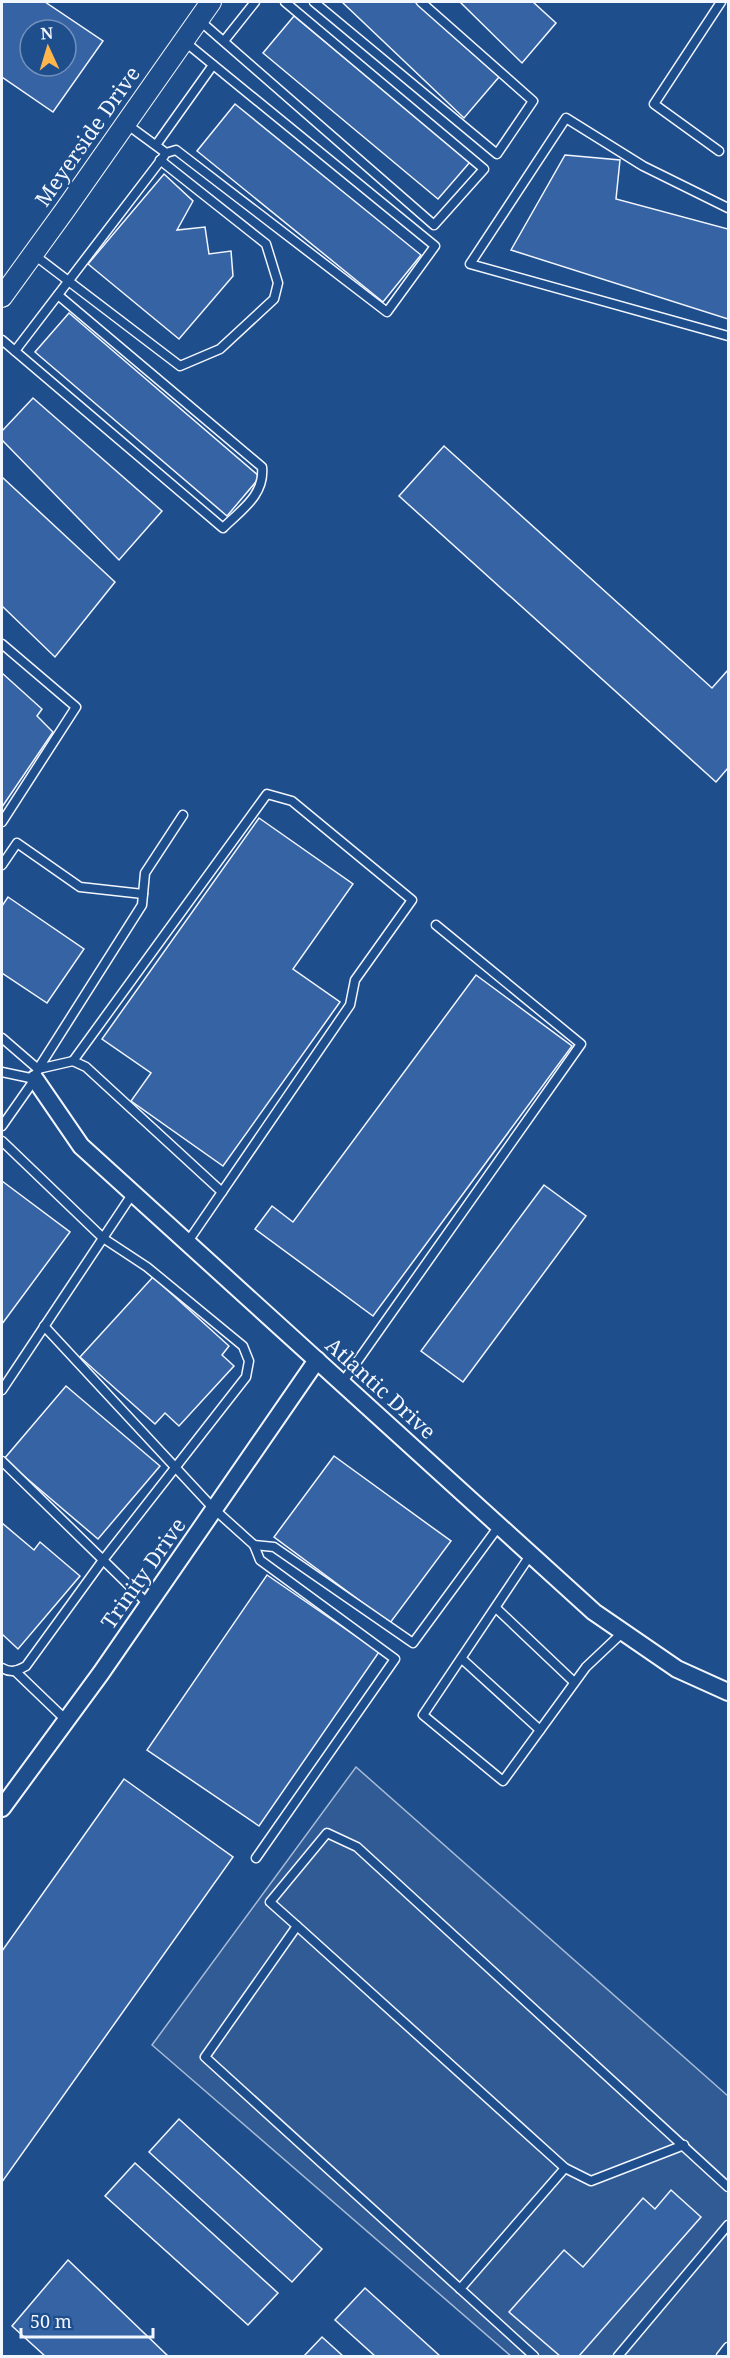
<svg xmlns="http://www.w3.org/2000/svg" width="730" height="2358" font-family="'Noto Serif',serif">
	<rect width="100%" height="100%" fill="#1f4e8c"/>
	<path fill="#305b95" stroke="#a8bbd7" stroke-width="1.5" d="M356,1767L728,2096V2356H511L152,2045Z"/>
	<g fill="#3563a3" stroke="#f2f6ff" stroke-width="1.5" fill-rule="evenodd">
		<path d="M2,2H45L103,41L53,112L2,77ZM30,30H66V66H30Z"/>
		<path d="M342,2H415L499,77L464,118Z"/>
		<path d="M460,2H533L556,23L522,63Z"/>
		<path d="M294,16L470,162L438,199L263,53Z"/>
		<path d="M235,104L421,255L383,302L197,151Z"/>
		<path d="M565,155L620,160L616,199L728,229V319L511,250Z"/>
		<path d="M164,174L193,201L177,230L205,227L209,254L231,251L233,276L179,339L88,264Z"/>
		<path d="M69,313L260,477L227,516L35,352Z"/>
		<path d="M33,398L162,511L119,560L2,440V431Z"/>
		<path d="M444,446L712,688L728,670V768L716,782L399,496Z"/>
		<path d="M2,477L115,582L55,657L2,606Z"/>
		<path d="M2,673L42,709L37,716L53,732L2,807Z"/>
		<path d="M259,818L353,884L293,969L340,1002L223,1166L131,1101L151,1073L102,1039Z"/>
		<path d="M8,897L84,949L47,1003L2,973V906Z"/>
		<path d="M476,975L572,1046L373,1316L255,1229L272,1206L293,1222Z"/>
		<path d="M2,1181L70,1232L2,1324Z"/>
		<path d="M544,1185L586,1216L463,1382L421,1351Z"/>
		<path d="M153,1277L229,1346L222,1355L234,1366L179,1426L165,1413L155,1424L80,1357Z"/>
		<path d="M66,1386L160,1466L98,1539L4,1459Z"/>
		<path d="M334,1456L451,1541L390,1623L274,1537Z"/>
		<path d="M2,1523L34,1550L40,1542L80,1576L18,1649L2,1634Z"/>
		<path d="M267,1575L379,1652L259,1826L147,1750Z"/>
		<path d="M124,1779L233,1857L2,2182V1951Z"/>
		<path d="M179,2119L322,2249L292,2282L149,2152Z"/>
		<path d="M135,2163L278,2293L248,2325L105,2196Z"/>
		<path d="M671,2190L701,2217L579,2356H560L509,2312L564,2250L583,2267L643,2198L655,2209Z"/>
		<path d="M68,2260L168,2356H45L12,2326Z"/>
		<path d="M365,2288L440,2356H375L335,2320Z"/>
		<path d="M322,2337L343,2356H304Z"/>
	</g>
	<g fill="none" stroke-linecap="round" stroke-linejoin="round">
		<defs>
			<g id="service">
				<path d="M314,2L497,154L533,101L421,2"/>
				<path d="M199,20L434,225L484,169L285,2"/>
				<path d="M224,41L255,2"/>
				<path d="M125,123L166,153L176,150L387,312L435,246L184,41"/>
				<path d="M156,145L213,65"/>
				<path d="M719,151L654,104L721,2"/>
				<path d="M728,208L643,166L566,118L470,264L728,336"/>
				<path d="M33,254L180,366L220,349L274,299L278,283L266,244L160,160"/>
				<path d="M2,340L223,528C241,510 265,495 262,467L58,295"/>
				<path d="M15,351L164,156"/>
				<path d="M2,644L76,707L2,822"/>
				<path d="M2,865L17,843L80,887L143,894"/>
				<path d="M2,1038L38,1069L73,1061L86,1067L222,1192"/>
				<path d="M73,1061L267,794L292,801L412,900L355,980L350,1005L187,1243"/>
				<path d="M2,1072L35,1079"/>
				<path d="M2,1126L35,1079L38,1069L142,905L145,873L183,815"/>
				<path d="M2,1141L103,1238L147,1267L243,1346L249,1361L246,1377L103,1560L26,1666C17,1671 11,1673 2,1668"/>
				<path d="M44,1326L214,1509L254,1545L274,1547L413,1643L499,1526"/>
				<path d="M342,1383L581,1044L436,925"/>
				<path d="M2,1390L133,1193"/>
				<path d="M2,1461L148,1604"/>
				<path d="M254,1545L260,1560L395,1659L256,1858"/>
				<path d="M531,1554L423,1715L503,1781L586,1667L622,1633"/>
				<path d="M496,1608L574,1682"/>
				<path d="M462,1659L540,1730"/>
				<path d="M15,1671L66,1720"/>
				<path d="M297,1926L270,1902L327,1833L357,1847L728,2187"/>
				<path d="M565,2168L591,2181L684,2145"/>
				<path d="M460,2289L565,2168L297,1926L205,2057L534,2356"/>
				<path d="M618,2356L728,2225"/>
				<path d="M721,2356L728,2347"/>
			</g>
			<g id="minor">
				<path d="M35,1079L81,1146L594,1612L677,1669L728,1692"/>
				<path d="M2,1808L101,1673L317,1360"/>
			</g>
			<path id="tertiary" d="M2,297L65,210L211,2"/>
		</defs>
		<use href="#service" stroke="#f2f6ff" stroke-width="11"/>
		<use href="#minor" stroke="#f2f6ff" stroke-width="20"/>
		<use href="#tertiary" stroke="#f2f6ff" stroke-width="22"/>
		<use href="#service" stroke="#1f4e8c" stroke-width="8"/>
		<use href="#minor" stroke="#1f4e8c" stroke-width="16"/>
		<use href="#tertiary" stroke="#1f4e8c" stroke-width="20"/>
	</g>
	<g text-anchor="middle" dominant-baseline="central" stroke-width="4.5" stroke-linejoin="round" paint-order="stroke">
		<g font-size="21" fill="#f2f6ff" stroke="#1f4e8c">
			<text transform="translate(87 136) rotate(-55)">Meyerside Drive</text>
			<text transform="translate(381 1388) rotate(42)">Atlantic Drive</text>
			<text transform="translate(143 1573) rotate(-55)">Trinity Drive</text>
		</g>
	</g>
	<rect width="730" height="2358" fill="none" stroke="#f2f6ff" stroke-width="6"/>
	<g transform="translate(48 48) rotate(356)"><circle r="28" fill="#1f4e8c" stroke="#7391ba" stroke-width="1.5"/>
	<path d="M0-4.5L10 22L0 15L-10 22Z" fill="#ffb74d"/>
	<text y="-9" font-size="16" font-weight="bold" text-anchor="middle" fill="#f2f6ff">N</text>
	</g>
	<path d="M21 2328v9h132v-9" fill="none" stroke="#f2f6ff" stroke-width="3"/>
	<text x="30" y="2328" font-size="18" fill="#f2f6ff" stroke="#1f4e8c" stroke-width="4.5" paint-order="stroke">50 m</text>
</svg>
